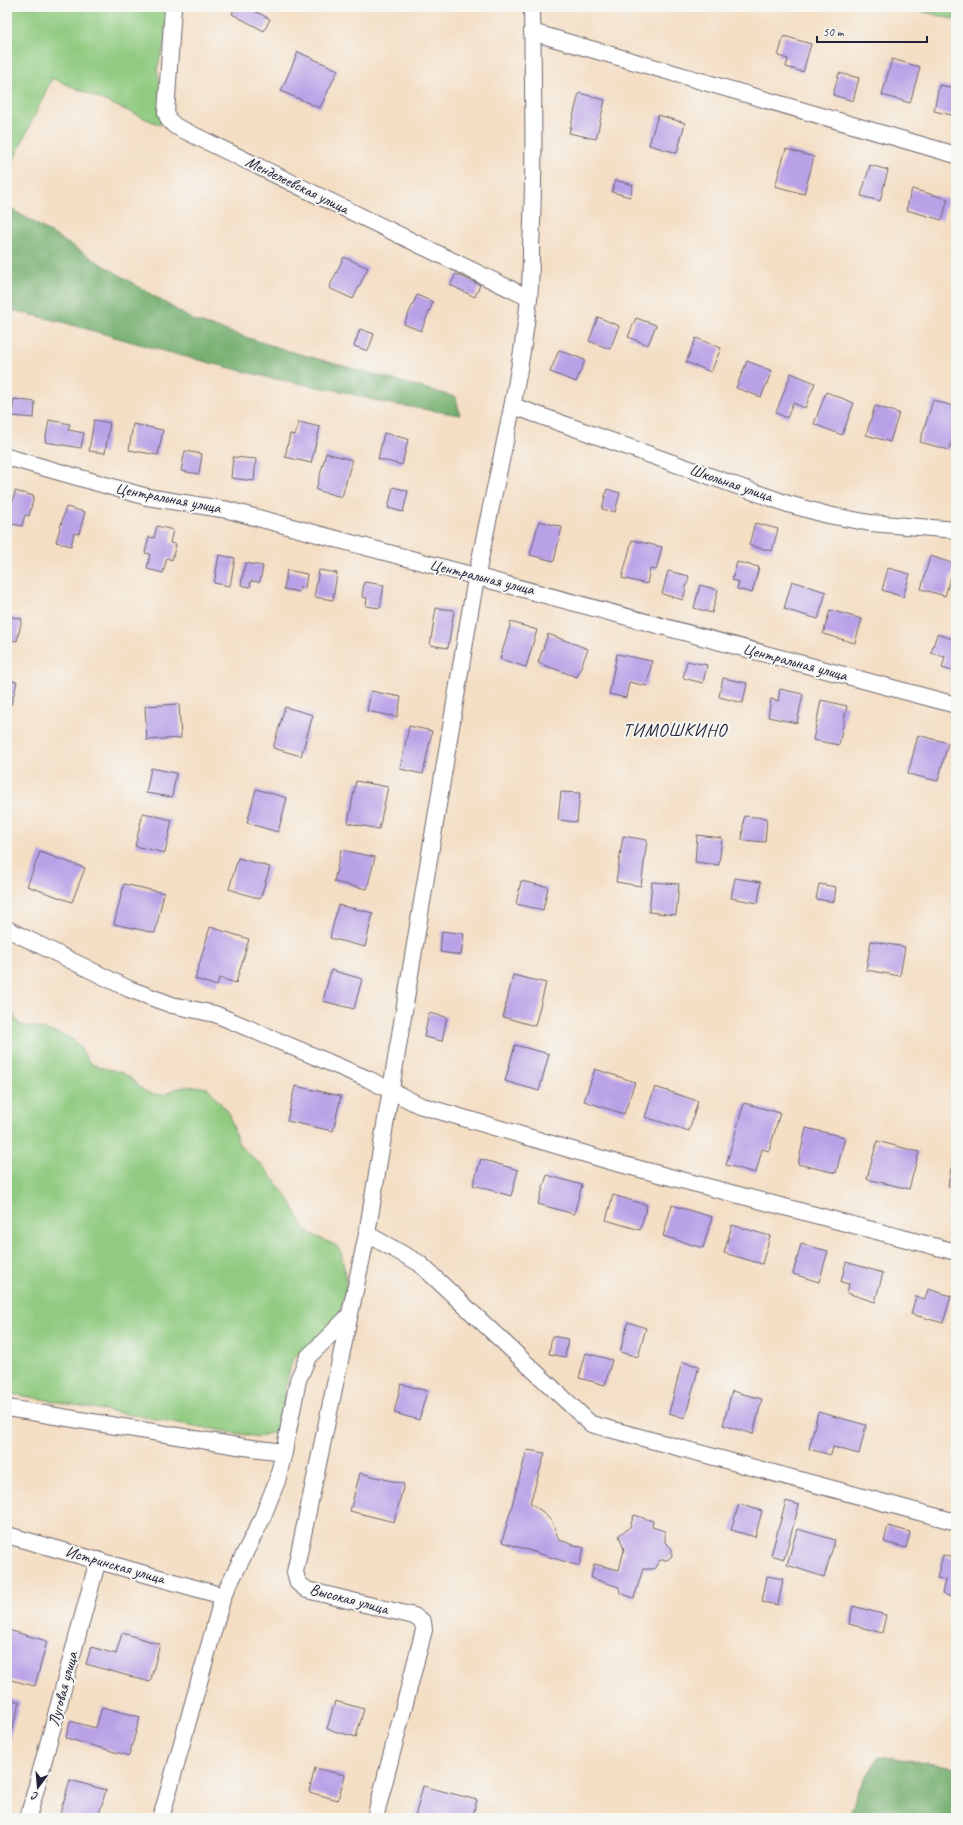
<svg xmlns="http://www.w3.org/2000/svg" width="963" height="1825" font-family="Caveat,sans-serif">
	<rect width="100%" height="100%" fill="#f6f6f2"/>
	<filter id="ink" filterUnits="userSpaceOnUse"><feTurbulence type="fractalNoise" baseFrequency=".025" numOctaves="2"/><feDisplacementMap in="SourceGraphic" scale="8" xChannelSelector="R" yChannelSelector="G"/><feConvolveMatrix kernelMatrix="1 2 1 2 8 2 1 2 1" color-interpolation-filters="sRGB"/></filter>
	<filter id="wash" filterUnits="userSpaceOnUse"><feTurbulence type="fractalNoise" baseFrequency=".012" numOctaves="4" result="noise"/><feDisplacementMap in="SourceGraphic" scale="16" xChannelSelector="R" yChannelSelector="G"/><feGaussianBlur stdDeviation="0.9" result="paint"/><feColorMatrix in="noise" values="0 0 0 0 0 0 0 0 0 0 0 0 0 0 0 0 0 1.4 0 .05"/><feComposite in="paint" operator="in"/></filter>
	<g filter="url(#wash)">
		<rect width="100%" height="100%" fill="#f4dec4"/>
		<g fill="#90cb80" stroke="#59765e">
			<path d="M7,7H168L165,40L157,70L167,110L160,125L52,78L7,174Z"/>
			<path d="M905,7H956V20Z"/>
			<path d="M7,1005L19,1024C34,1028 57,1032 70,1038C81,1044 83,1057 92,1064C101,1069 113,1069 122,1073C141,1082 136,1094 164,1095C177,1086 192,1085 208,1088L230,1115L237,1141L242,1148L264,1167L290,1201L305,1229L313,1235L337,1246L341,1253L346,1278L345,1296L337,1320L326,1335L296,1355L292,1361L284,1393L285,1418L281,1427L274,1432L258,1437L7,1393Z"/>
		</g>
		<g fill="#74af6e" stroke="#4b6854">
			<path d="M7,206L193,320L289,351L456,397L460,415L385,403L340,391L270,378L167,352L62,322L7,309Z"/>
			<path d="M879,1756L956,1767V1818H848L861,1786Z"/>
		</g>
		<g id="blocks">
			<g fill="#b9a1e7">
				<path d="M235,7H247L270,19L264,31L232,14Z"/>
				<path d="M784,36L811,44L803,72L786,67L788,59L778,56Z"/>
				<path d="M298,52L338,70L320,108L281,91Z"/>
				<path d="M892,59L920,67L910,103L882,95Z"/>
				<path d="M839,73L859,78L853,101L833,95Z"/>
				<path d="M939,85L956,88V116L934,111Z"/>
				<path d="M579,93L605,100L596,139L569,133Z"/>
				<path d="M658,115L685,123L677,153L649,145Z"/>
				<path d="M786,149L814,157L804,194L775,186Z"/>
				<path d="M870,165L888,170L880,201L861,196Z"/>
				<path d="M615,180L633,185L630,197L612,192Z"/>
				<path d="M912,189L948,199L942,220L906,210Z"/>
				<path d="M344,257L368,268L353,299L329,288Z"/>
				<path d="M456,274L480,285L475,297L450,285Z"/>
				<path d="M417,295L433,302L421,331L404,324Z"/>
				<path d="M598,317L619,326L610,349L589,341Z"/>
				<path d="M636,318L656,325L648,345L628,337Z"/>
				<path d="M360,329L374,334L368,351L354,346Z"/>
				<path d="M696,338L721,348L711,372L686,362Z"/>
				<path d="M559,350L585,360L576,382L550,372Z"/>
				<path d="M7,356H10L8,373H7Z"/>
				<path d="M747,361L772,371L761,397L736,388Z"/>
				<path d="M791,373L815,383L805,408L793,403L787,418L776,413Z"/>
				<path d="M826,392L854,403L842,435L814,424Z"/>
				<path d="M14,399L35,402L34,418L12,416Z"/>
				<path d="M933,400L956,407V434L954,433L949,450L920,442Z"/>
				<path d="M875,406L899,413L890,442L866,435Z"/>
				<path d="M49,420L70,424L68,430L84,433L81,448L45,442Z"/>
				<path d="M94,420L110,423L105,453L89,451Z"/>
				<path d="M299,422L320,427L311,463L285,457L290,434L295,435Z"/>
				<path d="M133,424L163,430L158,455L129,450Z"/>
				<path d="M384,433L408,439L402,465L378,459Z"/>
				<path d="M185,451L202,454L199,474L181,471Z"/>
				<path d="M326,453L352,460L342,497L316,490Z"/>
				<path d="M233,457L256,459L254,481L231,478Z"/>
				<path d="M393,487L408,491L403,512L388,508Z"/>
				<path d="M607,489L620,493L615,512L602,509Z"/>
				<path d="M15,491L34,496L29,516L25,515L22,526L7,523V500L13,501Z"/>
				<path d="M66,507L85,512L79,534L74,533L71,546L56,542Z"/>
				<path d="M539,521L562,527L554,561L530,555Z"/>
				<path d="M755,523L778,529L772,551L749,545Z"/>
				<path d="M157,526L173,530L170,543L176,544L172,560L167,558L163,573L147,569L150,554L145,553L149,537L154,538Z"/>
				<path d="M632,540L662,547L656,570L650,569L647,584L622,578Z"/>
				<path d="M219,555L235,558L230,586L214,583Z"/>
				<path d="M930,556L955,564L945,596L921,589Z"/>
				<path d="M737,562L759,567L752,593L737,589L739,582L732,580Z"/>
				<path d="M245,563L263,566L260,582L251,581L250,587L241,585Z"/>
				<path d="M888,568L910,574L903,597L882,590Z"/>
				<path d="M287,570L307,574L305,588L300,587L299,592L284,589Z"/>
				<path d="M319,570L337,573L333,600L314,597Z"/>
				<path d="M668,571L689,576L683,600L662,594Z"/>
				<path d="M792,581L826,592L818,619L784,609Z"/>
				<path d="M364,582L384,585L380,608L366,606L367,598L362,597Z"/>
				<path d="M700,585L718,590L712,613L694,608Z"/>
				<path d="M436,608L454,610L448,648L430,645Z"/>
				<path d="M830,610L862,619L855,643L823,634Z"/>
				<path d="M7,616L22,619L17,641L7,639Z"/>
				<path d="M511,622L537,630L526,667L500,659Z"/>
				<path d="M548,634L588,649L577,677L538,663Z"/>
				<path d="M937,634L956,640V672L942,668L945,657L931,653Z"/>
				<path d="M617,654L652,661L647,686L629,682L626,698L609,694Z"/>
				<path d="M687,661L707,665L703,683L683,678Z"/>
				<path d="M723,678L747,683L743,703L719,697Z"/>
				<path d="M7,680L17,682L11,705L7,704Z"/>
				<path d="M780,689L803,694L797,723L768,717L771,699L778,701Z"/>
				<path d="M371,691L401,697L397,717L367,711Z"/>
				<path d="M821,700L847,706L839,745L813,740Z"/>
				<path d="M179,704L181,738L147,740L145,706Z"/>
				<path d="M285,707L313,715L301,756L273,748Z"/>
				<path d="M409,726L432,731L423,774L400,769Z"/>
				<path d="M918,735L948,743L938,781L908,774Z"/>
				<path d="M151,768L176,773L172,797L146,793Z"/>
				<path d="M356,781L388,787L379,829L348,823Z"/>
				<path d="M256,789L287,798L278,832L247,823Z"/>
				<path d="M561,792L580,793L577,822L558,820Z"/>
				<path d="M143,813L172,820L165,853L135,846Z"/>
				<path d="M744,816L767,818L765,842L742,840Z"/>
				<path d="M697,835L722,838L719,865L695,862Z"/>
				<path d="M623,836L647,840L641,886L616,882Z"/>
				<path d="M341,850L375,857L367,889L334,882Z"/>
				<path d="M40,852L85,868L72,902L27,886Z"/>
				<path d="M238,858L270,867L260,899L229,889Z"/>
				<path d="M735,878L761,882L758,903L731,898Z"/>
				<path d="M521,881L548,887L543,910L516,904Z"/>
				<path d="M652,882L679,884L676,915L649,912Z"/>
				<path d="M124,884L164,893L155,933L114,924Z"/>
				<path d="M819,884L836,887L834,902L816,899Z"/>
				<path d="M338,905L373,913L365,947L330,938Z"/>
				<path d="M210,927L249,939L236,983L219,978L217,986L195,979Z"/>
				<path d="M442,931L464,934L461,955L440,952Z"/>
				<path d="M871,941L905,947L900,976L866,970Z"/>
				<path d="M331,970L362,979L354,1009L323,1001Z"/>
				<path d="M513,975L546,983L535,1026L503,1017Z"/>
				<path d="M429,1013L447,1017L442,1041L424,1037Z"/>
				<path d="M515,1045L549,1054L539,1091L505,1081Z"/>
				<path d="M595,1069L635,1082L624,1114L584,1101Z"/>
				<path d="M295,1086L341,1096L333,1131L287,1121Z"/>
				<path d="M655,1087L698,1101L689,1131L645,1117Z"/>
				<path d="M744,1103L780,1113L769,1151L762,1149L756,1173L726,1165Z"/>
				<path d="M806,1128L845,1137L836,1173L798,1164Z"/>
				<path d="M877,1141L919,1152L909,1189L867,1179Z"/>
				<path d="M953,1157L956,1158V1187L948,1186Z"/>
				<path d="M481,1159L518,1170L511,1196L473,1185Z"/>
				<path d="M547,1175L582,1185L574,1214L538,1204Z"/>
				<path d="M613,1195L647,1205L640,1230L606,1220Z"/>
				<path d="M672,1205L712,1217L703,1248L663,1236Z"/>
				<path d="M732,1225L770,1236L762,1264L724,1253Z"/>
				<path d="M801,1244L828,1251L819,1282L793,1274Z"/>
				<path d="M846,1262L883,1273L875,1302L847,1293L849,1284L841,1282Z"/>
				<path d="M928,1289L951,1296L943,1323L911,1314L916,1296L925,1299Z"/>
				<path d="M628,1322L646,1328L638,1357L620,1352Z"/>
				<path d="M552,1336L568,1339L565,1357L549,1354Z"/>
				<path d="M586,1353L612,1360L605,1385L579,1378Z"/>
				<path d="M682,1362L699,1366L685,1418L669,1413Z"/>
				<path d="M401,1384L427,1391L419,1420L394,1413Z"/>
				<path d="M732,1391L762,1399L753,1434L723,1425Z"/>
				<path d="M818,1412L866,1425L859,1454L833,1447L831,1455L809,1449Z"/>
				<path d="M527,1450L545,1453L530,1503L543,1512L552,1522L559,1540L584,1548L579,1566L502,1542Z"/>
				<path d="M360,1473L404,1484L394,1522L350,1511Z"/>
				<path d="M786,1501L799,1505L784,1559L771,1555Z"/>
				<path d="M739,1504L762,1511L755,1537L731,1530Z"/>
				<path d="M634,1515L653,1521L652,1527L665,1531V1542L672,1549V1556L667,1560H660L654,1569H643L634,1598L620,1593L619,1587L591,1578L594,1564L619,1570L624,1550L619,1535L630,1527Z"/>
				<path d="M888,1526L910,1532L906,1548L884,1542Z"/>
				<path d="M797,1529L835,1540L824,1577L787,1565Z"/>
				<path d="M943,1555L956,1559V1598L942,1594L945,1580L937,1578Z"/>
				<path d="M767,1576L783,1579L778,1605L762,1602Z"/>
				<path d="M853,1606L886,1615L882,1633L849,1624Z"/>
				<path d="M8,1630L47,1641L35,1686L7,1679Z"/>
				<path d="M122,1633L160,1644L150,1682L86,1664L91,1647L116,1654Z"/>
				<path d="M7,1698L20,1702L7,1746Z"/>
				<path d="M335,1701L364,1709L356,1737L327,1729Z"/>
				<path d="M102,1707L140,1717L129,1756L66,1738L70,1721L96,1728Z"/>
				<path d="M315,1768L345,1775L338,1800L309,1792Z"/>
				<path d="M70,1780L106,1790L98,1818L59,1817Z"/>
				<path d="M423,1786L477,1800L472,1818H421L415,1817Z"/>
			</g>
		</g>
	</g>
	<g filter="url(#ink)">
		<use href="#blocks" fill-opacity="0" stroke="#6c646b" stroke-width="1"/>
		<g fill="none" stroke-linecap="round" stroke-linejoin="round">
			<defs>
				<g id="minor">
					<path d="M173,7L166,113L169,120L175,126L529,298"/>
					<path d="M532,32L956,155"/>
					<path d="M513,406L788,504L828,515L870,523L956,530"/>
					<path d="M7,457L147,497L228,510L956,705"/>
					<path d="M7,929L129,989L172,1005L215,1014L368,1079L419,1105L613,1162L956,1252"/>
					<path d="M367,1234L419,1263L591,1424L956,1522"/>
					<path d="M7,1408L244,1447L284,1452"/>
					<path d="M7,1535L223,1596"/>
					<path d="M28,1818L98,1560"/>
					<path d="M161,1818L223,1596L261,1521L277,1481L284,1452L298,1380L308,1357L349,1316"/>
					<path d="M375,1818L424,1630L423,1622L414,1616L307,1590L298,1583L295,1572L367,1234L470,612C488,507 518,404 529,298C531,281 531,263 531,246C535,166 533,87 532,7"/>
				</g>
			</defs>
			<use href="#minor" stroke="#6c646b" stroke-width="18"/>
			<use href="#minor" stroke="#fff" stroke-width="16"/>
		</g>
	</g>
	<g text-anchor="middle" dominant-baseline="central" stroke-width="4" stroke-linejoin="round" paint-order="stroke">
		<g font-size="16" fill="#22223b" stroke="#f6f6f2">
			<text transform="translate(297 185) rotate(26)">Менделеевская улица</text>
			<text transform="translate(731 483) rotate(19)">Школьная улица</text>
			<text transform="translate(168 498) rotate(11)">Центральная улица</text>
			<text transform="translate(482 577) rotate(14)">Центральная улица</text>
			<text transform="translate(795 662) rotate(15)">Центральная улица</text>
			<text transform="translate(115 1565) rotate(16)">Истринская улица</text>
			<text transform="translate(349 1599) rotate(15)">Высокая улица</text>
			<text transform="translate(63 1689) rotate(-75)">Луговая улица</text>
		</g>
		<g font-size="18" letter-spacing="1" fill="#22223b" stroke="#f6f6f2">
			<text x="675" y="730">ТИМОШКИНО</text>
		</g>
	</g>
	<rect width="963" height="1825" fill="none" stroke="#f6f6f2" stroke-width="24"/>
	<g transform="translate(38 1787) rotate(196)" stroke="#f6f6f2" stroke-width="3" paint-order="stroke">
	<path d="M0-3L7 15L0 10L-7 15Z" fill="#22223b"/>
	<text y="-6" font-size="11" font-weight="bold" text-anchor="middle" fill="#22223b">С</text>
	</g>
	<path d="M817 36v6h110v-6" fill="none" stroke="#22223b" stroke-width="2"/>
	<text x="823" y="36" font-size="12" fill="#22223b" stroke="#f6f6f2" stroke-width="3" paint-order="stroke">50 m</text>
</svg>
